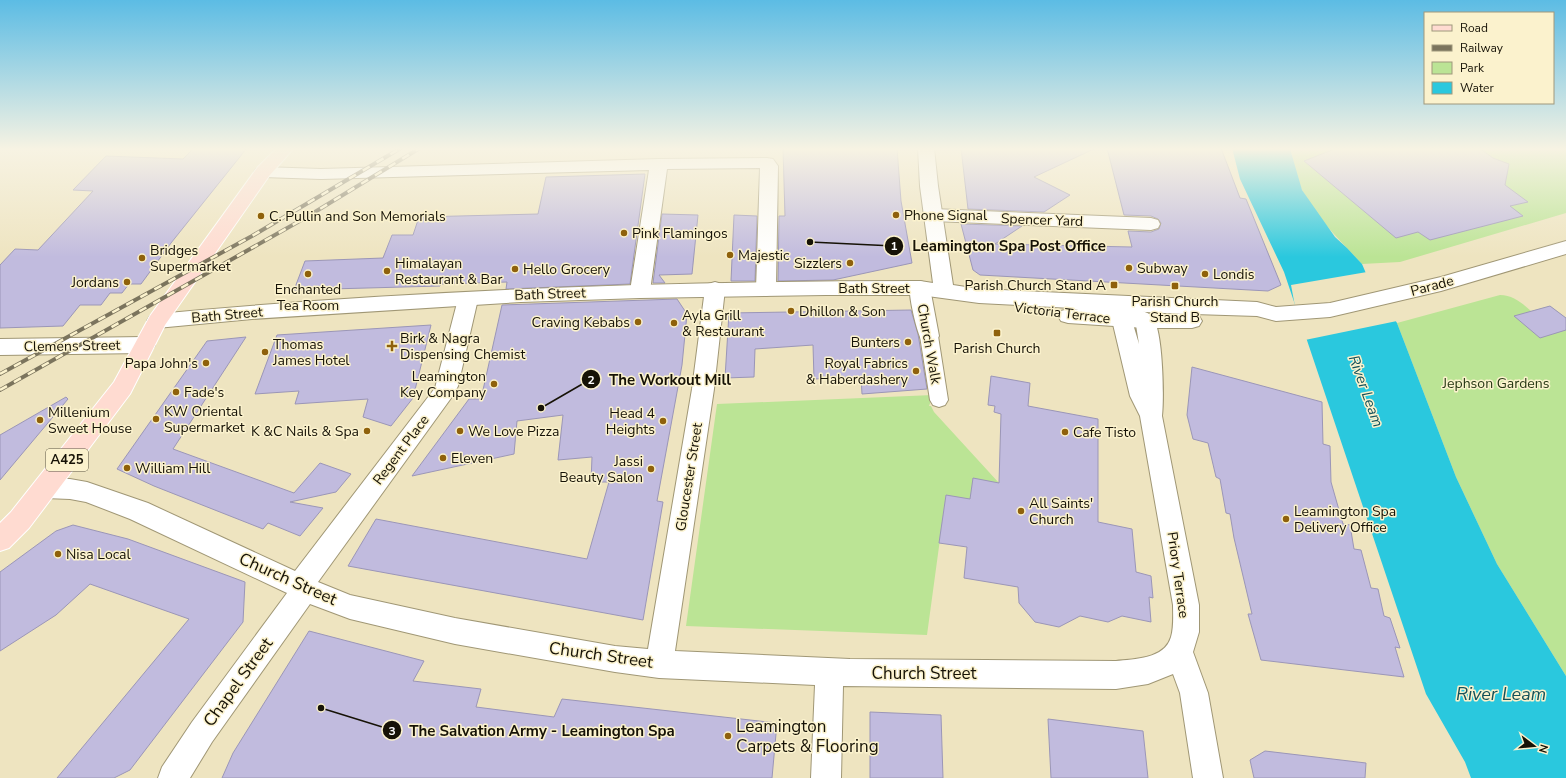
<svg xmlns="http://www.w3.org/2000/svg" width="1566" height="778" font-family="'Nunito Sans',sans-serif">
	<rect width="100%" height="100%" fill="#eee4c0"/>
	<g fill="#bbe495">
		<path d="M1291,148H1566V213L1400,262L1362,264C1341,241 1317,219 1302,190C1297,179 1294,164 1291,152Z"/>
		<path d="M1500,295C1513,295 1522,303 1531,311L1550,306L1566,318V676L1497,564L1456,477L1397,323Z"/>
		<path d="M933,395L929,406H931L934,412L999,483L971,500L946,495L927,635L686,626L717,404Z"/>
	</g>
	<path fill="#2ac8de" d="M1232,148H1291V152L1302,190L1335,237L1347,248L1362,264L1368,278L1397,323L1456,477L1497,564L1566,676V778H1471L1465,762L1426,694L1284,272L1240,179Z"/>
	<path fill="#eee4c0" d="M1367,272L1397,321L1305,340L1297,317L1291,285Z"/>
	<g fill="#c1bbde" stroke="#9b96b7">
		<path d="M194,148H247L171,243L141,284H129L122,293H110L101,305H80L63,326L0,328V265L15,249L38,250L93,191L73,190L106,156L183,159Z"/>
		<path d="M783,148H897L901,201L912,263L833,280L778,281L779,216H785Z"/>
		<path d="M961,148H1096L1034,177L1070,195L1044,212L968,209Z"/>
		<path d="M1107,148H1221L1240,198L1246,199L1281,285L1268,291L980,275L973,270L961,224L1022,226L995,244L1132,247L1128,231L1151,232L1159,229L1161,223L1158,219L1151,216L1124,215Z"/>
		<path d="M1337,148H1479L1493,158L1509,164L1505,185L1528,202L1510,206L1523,216L1430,240L1418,232L1396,238L1304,161Z"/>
		<path d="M645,174L630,284L506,289L507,282L441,284L440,286L294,290L305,261L383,258L392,235H413L419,217L538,214L546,177Z"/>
		<path d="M662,214L698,215L692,274L659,275L665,283H653Z"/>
		<path d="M734,215L757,216L755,281H731Z"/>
		<path d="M677,299L687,314L682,365L657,501L663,502L643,620L348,566L376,519L587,559L609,482H591L592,457L558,460L563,415L517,421L514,454L412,476L469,399H481L502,305Z"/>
		<path d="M1550,306L1566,318V330L1540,338L1514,316Z"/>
		<path d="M911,310L918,334L927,389L862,394L861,377L814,379L813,345L755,349L754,377L725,378L729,313Z"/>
		<path d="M431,325L413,398L391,426L363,417L368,399L295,404L299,391L255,394L277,335Z"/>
		<path d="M246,337L173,449L294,493L320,463L351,474L336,492L290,502L323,508L300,536L268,523L263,529L154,486L117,469L207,341Z"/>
		<path d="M1192,367L1322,402L1323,444L1330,446L1331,482L1343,524L1350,525L1354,549L1361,550L1371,588L1378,589L1384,616L1390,618L1400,648L1395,647L1404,677L1261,660L1248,614H1252L1234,538L1230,514L1226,513L1220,479L1216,477L1208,443L1193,439L1187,415Z"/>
		<path d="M991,376L1030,383L1028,406L1098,419V522L1132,529L1136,572L1151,576L1153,598L1149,597L1151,622L1122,616L1108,622L1080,616L1059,627L1035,622L1019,603L1018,587L964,578L967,547L939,543L946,495L970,499L973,478L999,483L1001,414L994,412L995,406L988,405Z"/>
		<path d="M66,397L68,399L0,480V435Z"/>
		<path d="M73,525L128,539L245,582L243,622L130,770L114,778H57L189,619L90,584L56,615L0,651V572L56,531Z"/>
		<path d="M309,631L424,661L413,681L481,689L476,707L554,717L562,699L777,723L772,778H222L233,753Z"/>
		<path d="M870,712L941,715L943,778H870Z"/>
		<path d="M1048,719L1143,731L1148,778H1051Z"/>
		<path d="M1265,751L1366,763L1365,778H1254L1250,760Z"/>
	</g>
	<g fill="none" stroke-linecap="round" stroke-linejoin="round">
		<defs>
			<path id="pedestrian" d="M929,330L935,332L938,336L948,400L945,405L939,407L933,405L930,400L920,336L923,332Z"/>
			<g id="minor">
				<path d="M767,158L773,159L778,166L776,289L773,294L766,296L759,294L756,289L760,168L667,169L650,291L647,296L640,298L633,296L630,291L649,170L321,179L263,177L257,176L254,172L257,168L263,167L321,169L659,159Z"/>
				<path d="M933,209L1151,218L1158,220L1160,224L1158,228L1151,230L933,221L927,219L924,215L927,211Z"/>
				<path d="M920,281L927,283L930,288L939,336L936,341L929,344L922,341C917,333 909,298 910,289C910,287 912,284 913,283Z"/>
				<path d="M715,282L722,284L725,289L714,389L675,651L850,659L1116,661C1134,659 1165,659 1171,637C1174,627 1173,615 1173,605L1140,416L1130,396L1112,320L1113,318L1074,309L1071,304L1074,299L1081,297L1123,305C1130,299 1135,297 1144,300L1147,305L1143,311C1147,313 1151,314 1153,318C1163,332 1164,397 1162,416L1199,605V632L1193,652L1208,693L1223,778H1193L1180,693L1173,674L1148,684L1116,689L843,686L841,778H811L815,685L659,678L615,672L455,644L350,619L310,604L212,742L190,778H158L162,767L192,722L287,593L130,519L86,502L70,499L45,498L36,495L33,488L36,481L45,478L70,479L87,482L148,503L295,571L435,388L458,299L461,294L468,292L475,294L478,299L458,386L454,394L318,582L350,595L455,618L615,646L648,649L692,389L705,289L708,284ZM1133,324L1136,325L1139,344Z"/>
			</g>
			<path id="tertiary" d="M144,337L151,339L155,345L151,351L144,353L0,355V339Z"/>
			<path id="secondary" d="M918,148H934L938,186L953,285L979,289L1257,302L1276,307L1330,303L1441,277L1566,241V254L1441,291L1330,317L1276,321L1257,316L1194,314L1199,316L1202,321L1199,326L1192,328H1145L1068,323L1061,321L1058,316L1061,311L1068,309L1145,314H1183L979,303L920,295H826L640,298L521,302L252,319L157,328L150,326L147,321L150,316L157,314C411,290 665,281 920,281L933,283L920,186Z"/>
			<path id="primary" d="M277,148H294L269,176L165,325L130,394L29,528L9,548L0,551V523L11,512L114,382L150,316L257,168Z"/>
		</defs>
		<use href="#pedestrian" stroke="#a09775" stroke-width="2"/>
		<use href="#minor" stroke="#a09775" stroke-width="2"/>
		<use href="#tertiary" stroke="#a09775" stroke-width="2"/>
		<use href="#secondary" stroke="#a09775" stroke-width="2"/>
		<use href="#primary" stroke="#fff" stroke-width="2"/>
		<use href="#pedestrian" fill="#fff" fill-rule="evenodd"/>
		<use href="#minor" fill="#fff" fill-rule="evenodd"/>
		<use href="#tertiary" fill="#fff" fill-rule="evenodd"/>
		<use href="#secondary" fill="#fff" fill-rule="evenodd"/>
		<use href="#primary" fill="#ffdbd1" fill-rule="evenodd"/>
		<defs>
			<g id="rail">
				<path d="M0,374L252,236L401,148"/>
				<path d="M0,390L305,218L420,148"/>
			</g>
		</defs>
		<use href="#rail" stroke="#7b745d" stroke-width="4"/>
		<use href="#rail" stroke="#fbf2cd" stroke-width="2.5" stroke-dasharray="8" stroke-linecap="butt"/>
	</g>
	<linearGradient id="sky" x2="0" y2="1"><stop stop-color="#5cbce4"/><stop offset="0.58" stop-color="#f7f3e3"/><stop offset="1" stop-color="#f7f3e3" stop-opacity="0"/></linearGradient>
	<rect width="1566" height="257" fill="url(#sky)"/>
	<g fill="#8f610b" stroke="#fbf2cd" stroke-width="1.5">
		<circle cx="896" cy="215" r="4"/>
		<circle cx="261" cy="216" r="4"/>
		<circle cx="624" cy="233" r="4"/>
		<circle cx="730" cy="255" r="4"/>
		<circle cx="142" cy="258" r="4"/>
		<circle cx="850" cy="263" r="4"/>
		<circle cx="1129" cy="268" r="4"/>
		<circle cx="515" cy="269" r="4"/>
		<circle cx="387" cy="271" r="4"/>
		<circle cx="308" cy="274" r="4"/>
		<circle cx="1205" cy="274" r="4"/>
		<circle cx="127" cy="282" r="4"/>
		<rect x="1110" y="281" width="8" height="8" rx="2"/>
		<rect x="1171" y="282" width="8" height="8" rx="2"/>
		<circle cx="791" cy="311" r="4"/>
		<circle cx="638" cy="322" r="4"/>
		<circle cx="674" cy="323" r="4"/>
		<rect x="993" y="329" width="8" height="8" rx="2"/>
		<circle cx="908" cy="342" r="4"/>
		<path d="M390 340h4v4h4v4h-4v4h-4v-4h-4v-4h4z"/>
		<circle cx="265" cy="352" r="4"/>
		<circle cx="206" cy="363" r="4"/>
		<circle cx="916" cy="371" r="4"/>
		<circle cx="494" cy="384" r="4"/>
		<circle cx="176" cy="392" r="4"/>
		<circle cx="156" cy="419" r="4"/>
		<circle cx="40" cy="420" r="4"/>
		<circle cx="663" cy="421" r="4"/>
		<circle cx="367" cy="431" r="4"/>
		<circle cx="460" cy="431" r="4"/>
		<circle cx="1065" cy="432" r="4"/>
		<circle cx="443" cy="458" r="4"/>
		<circle cx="127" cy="468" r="4"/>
		<circle cx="651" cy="469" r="4"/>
		<circle cx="1021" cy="511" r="4"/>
		<circle cx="1286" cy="519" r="4"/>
		<circle cx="58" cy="554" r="4"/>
		<circle cx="728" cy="736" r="4"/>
	</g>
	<g text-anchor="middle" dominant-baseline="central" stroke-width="3" stroke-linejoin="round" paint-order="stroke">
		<rect fill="#fbf2cd" stroke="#5b5542" stroke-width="1" x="46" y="449" width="42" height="22" rx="3"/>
		<g font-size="13" font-weight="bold" fill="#161206">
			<text x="67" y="460">A425</text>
		</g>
		<g font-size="14" fill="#161206" stroke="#fbf2cd" text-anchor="start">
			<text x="904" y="215">Phone Signal</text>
			<text x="269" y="216">C. Pullin and Son Memorials</text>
			<text x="632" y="233">Pink Flamingos</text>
			<text x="150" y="250">Bridges<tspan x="150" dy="16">Supermarket</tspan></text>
			<text x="738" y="255">Majestic</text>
			<text x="395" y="263">Himalayan<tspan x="395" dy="16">Restaurant &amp; Bar</tspan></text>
			<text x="842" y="263" text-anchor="end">Sizzlers</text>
			<text x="1137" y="268">Subway</text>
			<text x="523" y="269">Hello Grocery</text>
			<text x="1213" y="274">Londis</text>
			<text x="119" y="282" text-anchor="end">Jordans</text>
			<text x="1106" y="285" text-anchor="end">Parish Church Stand A</text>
			<text x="308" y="289" text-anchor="middle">Enchanted<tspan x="308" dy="16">Tea Room</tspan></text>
			<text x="1175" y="301" text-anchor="middle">Parish Church<tspan x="1175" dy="16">Stand B</tspan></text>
			<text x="799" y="311">Dhillon &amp; Son</text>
			<text x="682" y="315">Ayla Grill<tspan x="682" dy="16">&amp; Restaurant</tspan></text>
			<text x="630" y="322" text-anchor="end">Craving Kebabs</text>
			<text x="400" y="338">Birk &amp; Nagra<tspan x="400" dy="16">Dispensing Chemist</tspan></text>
			<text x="900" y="342" text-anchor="end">Bunters</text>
			<text x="273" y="344">Thomas<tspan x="273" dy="16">James Hotel</tspan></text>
			<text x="997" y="348" text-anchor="middle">Parish Church</text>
			<text x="198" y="363" text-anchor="end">Papa John's</text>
			<text x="908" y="363" text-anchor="end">Royal Fabrics<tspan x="908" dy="16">&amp; Haberdashery</tspan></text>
			<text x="486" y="376" text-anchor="end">Leamington<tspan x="486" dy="16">Key Company</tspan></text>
			<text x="184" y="392">Fade's</text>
			<text x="164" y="411">KW Oriental<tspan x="164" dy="16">Supermarket</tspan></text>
			<text x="48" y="412">Millenium<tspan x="48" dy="16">Sweet House</tspan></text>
			<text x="655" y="413" text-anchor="end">Head 4<tspan x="655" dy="16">Heights</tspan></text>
			<text x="359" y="431" text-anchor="end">K &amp;C Nails &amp; Spa</text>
			<text x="468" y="431">We Love Pizza</text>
			<text x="1073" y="432">Cafe Tisto</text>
			<text x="451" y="458">Eleven</text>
			<text x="643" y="461" text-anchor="end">Jassi<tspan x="643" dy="16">Beauty Salon</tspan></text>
			<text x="135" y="468">William Hill</text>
			<text x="1029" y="503">All Saints'<tspan x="1029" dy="16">Church</tspan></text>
			<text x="1294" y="511">Leamington Spa<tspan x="1294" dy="16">Delivery Office</tspan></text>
			<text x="66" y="554">Nisa Local</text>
		</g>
		<g font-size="14" fill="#161206" stroke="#fbf2cd">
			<text transform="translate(1042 220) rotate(2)">Spencer Yard</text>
			<text transform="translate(1432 286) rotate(-15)">Parade</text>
			<text x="874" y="288">Bath Street</text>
			<text transform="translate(550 294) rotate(-2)">Bath Street</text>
			<text transform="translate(1062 313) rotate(7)">Victoria Terrace</text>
			<text transform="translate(227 315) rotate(-5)">Bath Street</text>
			<text transform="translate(929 344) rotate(80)">Church Walk</text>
			<text transform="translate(72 346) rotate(-1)">Clemens Street</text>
			<text transform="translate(401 450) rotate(-53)">Regent Place</text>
			<text transform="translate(689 477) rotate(-81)">Gloucester Street</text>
			<text transform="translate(1178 575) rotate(82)">Priory Terrace</text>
		</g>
		<g font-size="14" fill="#273814" stroke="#fbf2cd">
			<text x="1496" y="383">Jephson Gardens</text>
		</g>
		<g font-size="15" font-style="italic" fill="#13515a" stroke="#fbf2cd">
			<text transform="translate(1366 391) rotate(70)">River Leam</text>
		</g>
		<g font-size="17" fill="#161206" stroke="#fbf2cd">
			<text transform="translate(288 579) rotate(24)">Church Street</text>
			<text transform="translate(601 655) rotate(8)">Church Street</text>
			<text x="924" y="673">Church Street</text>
			<text transform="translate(238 682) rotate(-54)">Chapel Street</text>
		</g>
		<g font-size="17" fill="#161206" stroke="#fbf2cd" text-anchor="start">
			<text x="736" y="726">Leamington<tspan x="736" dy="20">Carpets &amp; Flooring</tspan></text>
		</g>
		<g font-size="18" font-style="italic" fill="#13515a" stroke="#fbf2cd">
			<text x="1501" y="694">River Leam</text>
		</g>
	</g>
	<path fill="none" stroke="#161206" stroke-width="1.5" d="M810 242L894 246M541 408L591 379M321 708L392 730"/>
	<g fill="#161206" stroke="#fbf2cd" stroke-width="1.5">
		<circle cx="810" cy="242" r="4"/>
		<circle cx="541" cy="408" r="4"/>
		<circle cx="321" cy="708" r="4"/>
		<circle cx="894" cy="246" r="10"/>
		<circle cx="591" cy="379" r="10"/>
		<circle cx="392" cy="730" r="10"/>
	</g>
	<g font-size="12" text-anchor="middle" font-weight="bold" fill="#fff">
		<text x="894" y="250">1</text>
		<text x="591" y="384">2</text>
		<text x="392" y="735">3</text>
	</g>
	<g font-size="15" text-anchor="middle" font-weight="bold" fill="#161206" stroke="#fbf2cd" stroke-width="3" stroke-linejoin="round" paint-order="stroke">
		<text x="1009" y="251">Leamington Spa Post Office</text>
		<text x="670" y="385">The Workout Mill</text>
		<text x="542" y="736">The Salvation Army - Leamington Spa</text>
	</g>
	<rect x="1424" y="12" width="130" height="92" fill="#fbf2cd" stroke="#9f987d"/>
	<rect x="1432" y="25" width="20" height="6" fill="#ffdbd1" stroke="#9f987d"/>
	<text x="1460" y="32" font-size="12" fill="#161206">Road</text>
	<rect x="1432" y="45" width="20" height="6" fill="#7b745d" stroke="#9f987d"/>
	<text x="1460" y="52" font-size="12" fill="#161206">Railway</text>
	<rect x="1432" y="62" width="20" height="12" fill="#bbe495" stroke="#9f987d"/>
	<text x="1460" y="72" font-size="12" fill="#161206">Park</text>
	<rect x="1432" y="82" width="20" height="12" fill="#2ac8de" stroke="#9f987d"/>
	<text x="1460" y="92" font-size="12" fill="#161206">Water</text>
	<g transform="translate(1534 746) rotate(106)" stroke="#fbf2cd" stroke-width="3" paint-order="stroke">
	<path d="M0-3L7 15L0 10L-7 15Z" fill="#161206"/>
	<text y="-6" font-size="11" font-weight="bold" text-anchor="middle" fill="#161206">N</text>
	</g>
</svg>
